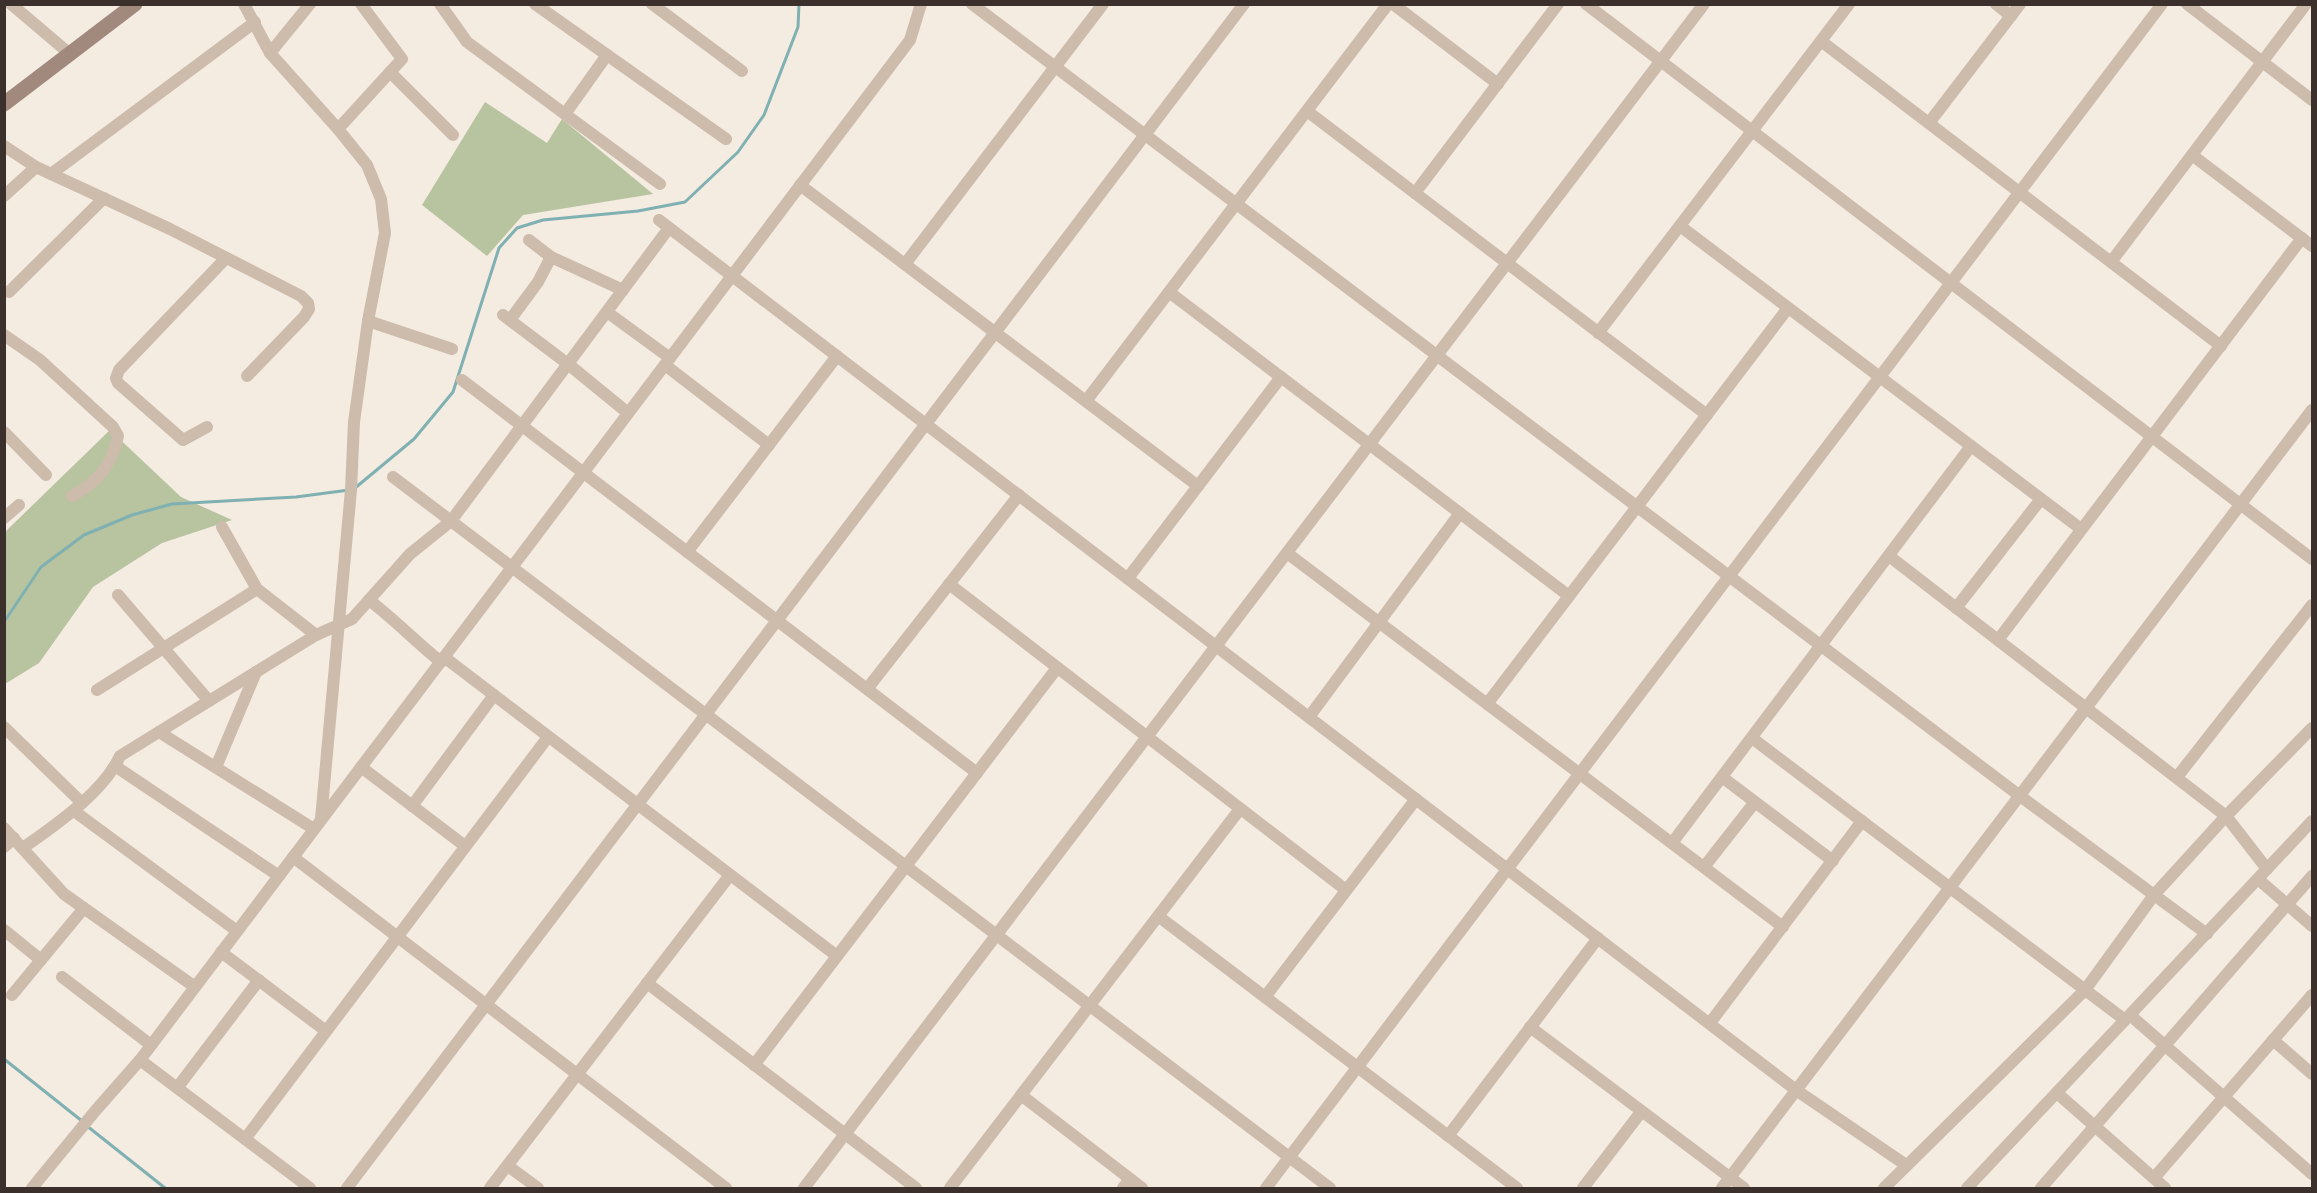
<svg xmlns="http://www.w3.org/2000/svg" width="2317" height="1193" font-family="Quicksand,sans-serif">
	<rect width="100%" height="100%" fill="#f4ebe1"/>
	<g fill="#b8c4a0">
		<path d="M485,102L547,143L562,119L653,194L523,215L487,256L422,205Z"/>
		<path d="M110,430L181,497L232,520L162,543L93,587L39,663L5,684V532Z"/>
	</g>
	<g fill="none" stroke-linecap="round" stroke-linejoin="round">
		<g stroke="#7fb0b2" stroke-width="3">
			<path d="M355,488L414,439L453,392L499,248L517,228L543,220L638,211L685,202L738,152L764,115L798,27L799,4"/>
			<path d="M4,622L41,567L84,535L132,515L172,504L296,497L349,490"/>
			<path d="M4,1059L82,1121"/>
			<path d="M87,1126L165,1188"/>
		</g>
		<g stroke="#cdbbac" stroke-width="12">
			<path d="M11,4L70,54"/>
			<path d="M244,4L270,53L338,129L367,165L381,199L385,233L368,321L354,422L351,490L321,819"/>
			<path d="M440,4L467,42L660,184"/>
			<path d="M535,4L726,139"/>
			<path d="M652,4L742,71"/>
			<path d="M972,4L2020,796L2207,934"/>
			<path d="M1393,4L1498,84"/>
			<path d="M1586,4L2312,559"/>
			<path d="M1996,4L2011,16"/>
			<path d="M2187,4L2312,100"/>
			<path d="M1821,41L2221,346"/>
			<path d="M270,53L310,4"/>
			<path d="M390,72L453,135"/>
			<path d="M1307,111L1707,415"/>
			<path d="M565,114L607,55"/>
			<path d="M1929,123L2020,4"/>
			<path d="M338,129L402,59L361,4"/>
			<path d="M4,146L36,167L170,229L301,296L308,303L309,309L304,317L247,376"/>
			<path d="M2192,155L2312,246"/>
			<path d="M51,174L255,22"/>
			<path d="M800,185L1198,486"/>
			<path d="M1415,193L1558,4"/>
			<path d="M4,196L36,167"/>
			<path d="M659,220L1796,1090L1906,1165"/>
			<path d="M1680,226L2081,529"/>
			<path d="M529,240L551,257L623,290"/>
			<path d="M2111,262L2306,4"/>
			<path d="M905,264L1103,4"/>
			<path d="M9,292L104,198"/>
			<path d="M1169,292L1569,596"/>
			<path d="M607,312L670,358"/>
			<path d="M503,315L568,364L628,413"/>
			<path d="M510,320L538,282L551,257"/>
			<path d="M368,321L452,349"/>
			<path d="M1598,333L1849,4"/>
			<path d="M4,335L40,360L113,427L118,436C113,464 98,483 72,496"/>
			<path d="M665,365L769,445"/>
			<path d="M462,380L977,773"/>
			<path d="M1086,401L1388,4"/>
			<path d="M207,427L183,440L118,383L116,378L119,370L226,258"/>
			<path d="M4,432L46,475"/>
			<path d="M393,477L1330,1188"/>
			<path d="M4,518L19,505"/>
			<path d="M222,527L257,589L316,635"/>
			<path d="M687,552L837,356"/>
			<path d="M1287,553L1783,927"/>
			<path d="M1889,556L2226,816L2267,869"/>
			<path d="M1128,578L1281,377"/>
			<path d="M949,584L1346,890"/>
			<path d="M118,595L209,701"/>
			<path d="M369,600C394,619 416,642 441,662"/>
			<path d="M1956,608L2041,499"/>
			<path d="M1998,640L2302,238"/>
			<path d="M444,657L837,956"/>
			<path d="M867,689L1019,495"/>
			<path d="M97,690L257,589"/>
			<path d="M1487,704L1788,308"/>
			<path d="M1309,717L1460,513"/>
			<path d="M4,727L82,803"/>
			<path d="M159,732L314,829"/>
			<path d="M1752,738L2125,1020"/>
			<path d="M115,766L279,876"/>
			<path d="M216,767L256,672"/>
			<path d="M361,767L465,846"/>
			<path d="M1722,777L1833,861"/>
			<path d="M2177,777L2312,605"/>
			<path d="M412,806L494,695"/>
			<path d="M74,811L237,931"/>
			<path d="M4,828L64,894L195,987"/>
			<path d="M1672,843L1971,446"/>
			<path d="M4,847L14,838"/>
			<path d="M23,848C55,825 103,793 120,756L316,635L352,619L410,554L451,521L669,228"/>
			<path d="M293,857L726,1188"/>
			<path d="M1704,867L1755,802"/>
			<path d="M2258,879L2312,926"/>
			<path d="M1158,916L1517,1188"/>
			<path d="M4,930L41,960"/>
			<path d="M221,952L326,1031"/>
			<path d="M62,977L151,1045"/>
			<path d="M647,983L916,1188"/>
			<path d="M12,995L84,908"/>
			<path d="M1265,997L1416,799"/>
			<path d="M2130,1015L2312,1174"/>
			<path d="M1710,1023L1862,821"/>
			<path d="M1530,1027L1744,1188"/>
			<path d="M2273,1040L2312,1074"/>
			<path d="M140,1060L310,1188"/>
			<path d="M754,1065L1057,668"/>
			<path d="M177,1088L259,980"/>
			<path d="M2057,1093L2165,1188"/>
			<path d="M1021,1095L1142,1188"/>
			<path d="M1448,1136L1598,938"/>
			<path d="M245,1139L548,737"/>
			<path d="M508,1166L538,1188"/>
			<path d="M2154,1178L2312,995"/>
			<path d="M32,1188L96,1110L140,1060L910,40L921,4"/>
			<path d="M347,1188L1244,4"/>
			<path d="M490,1188L730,875"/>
			<path d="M804,1188L1704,4"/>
			<path d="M950,1188L1240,809"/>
			<path d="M1123,1188L1130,1179"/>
			<path d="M1266,1188L2162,4"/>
			<path d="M1583,1188L1641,1112"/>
			<path d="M1722,1188L2312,410"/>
			<path d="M1884,1188L2085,990L2154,895L2226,816L2312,728"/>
			<path d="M1967,1188L2312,821"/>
			<path d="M2041,1188L2312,876"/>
		</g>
		<path stroke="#a18a7d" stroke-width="15" d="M4,104L135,4"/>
	</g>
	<rect width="2317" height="1193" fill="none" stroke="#3b302b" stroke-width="12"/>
</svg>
